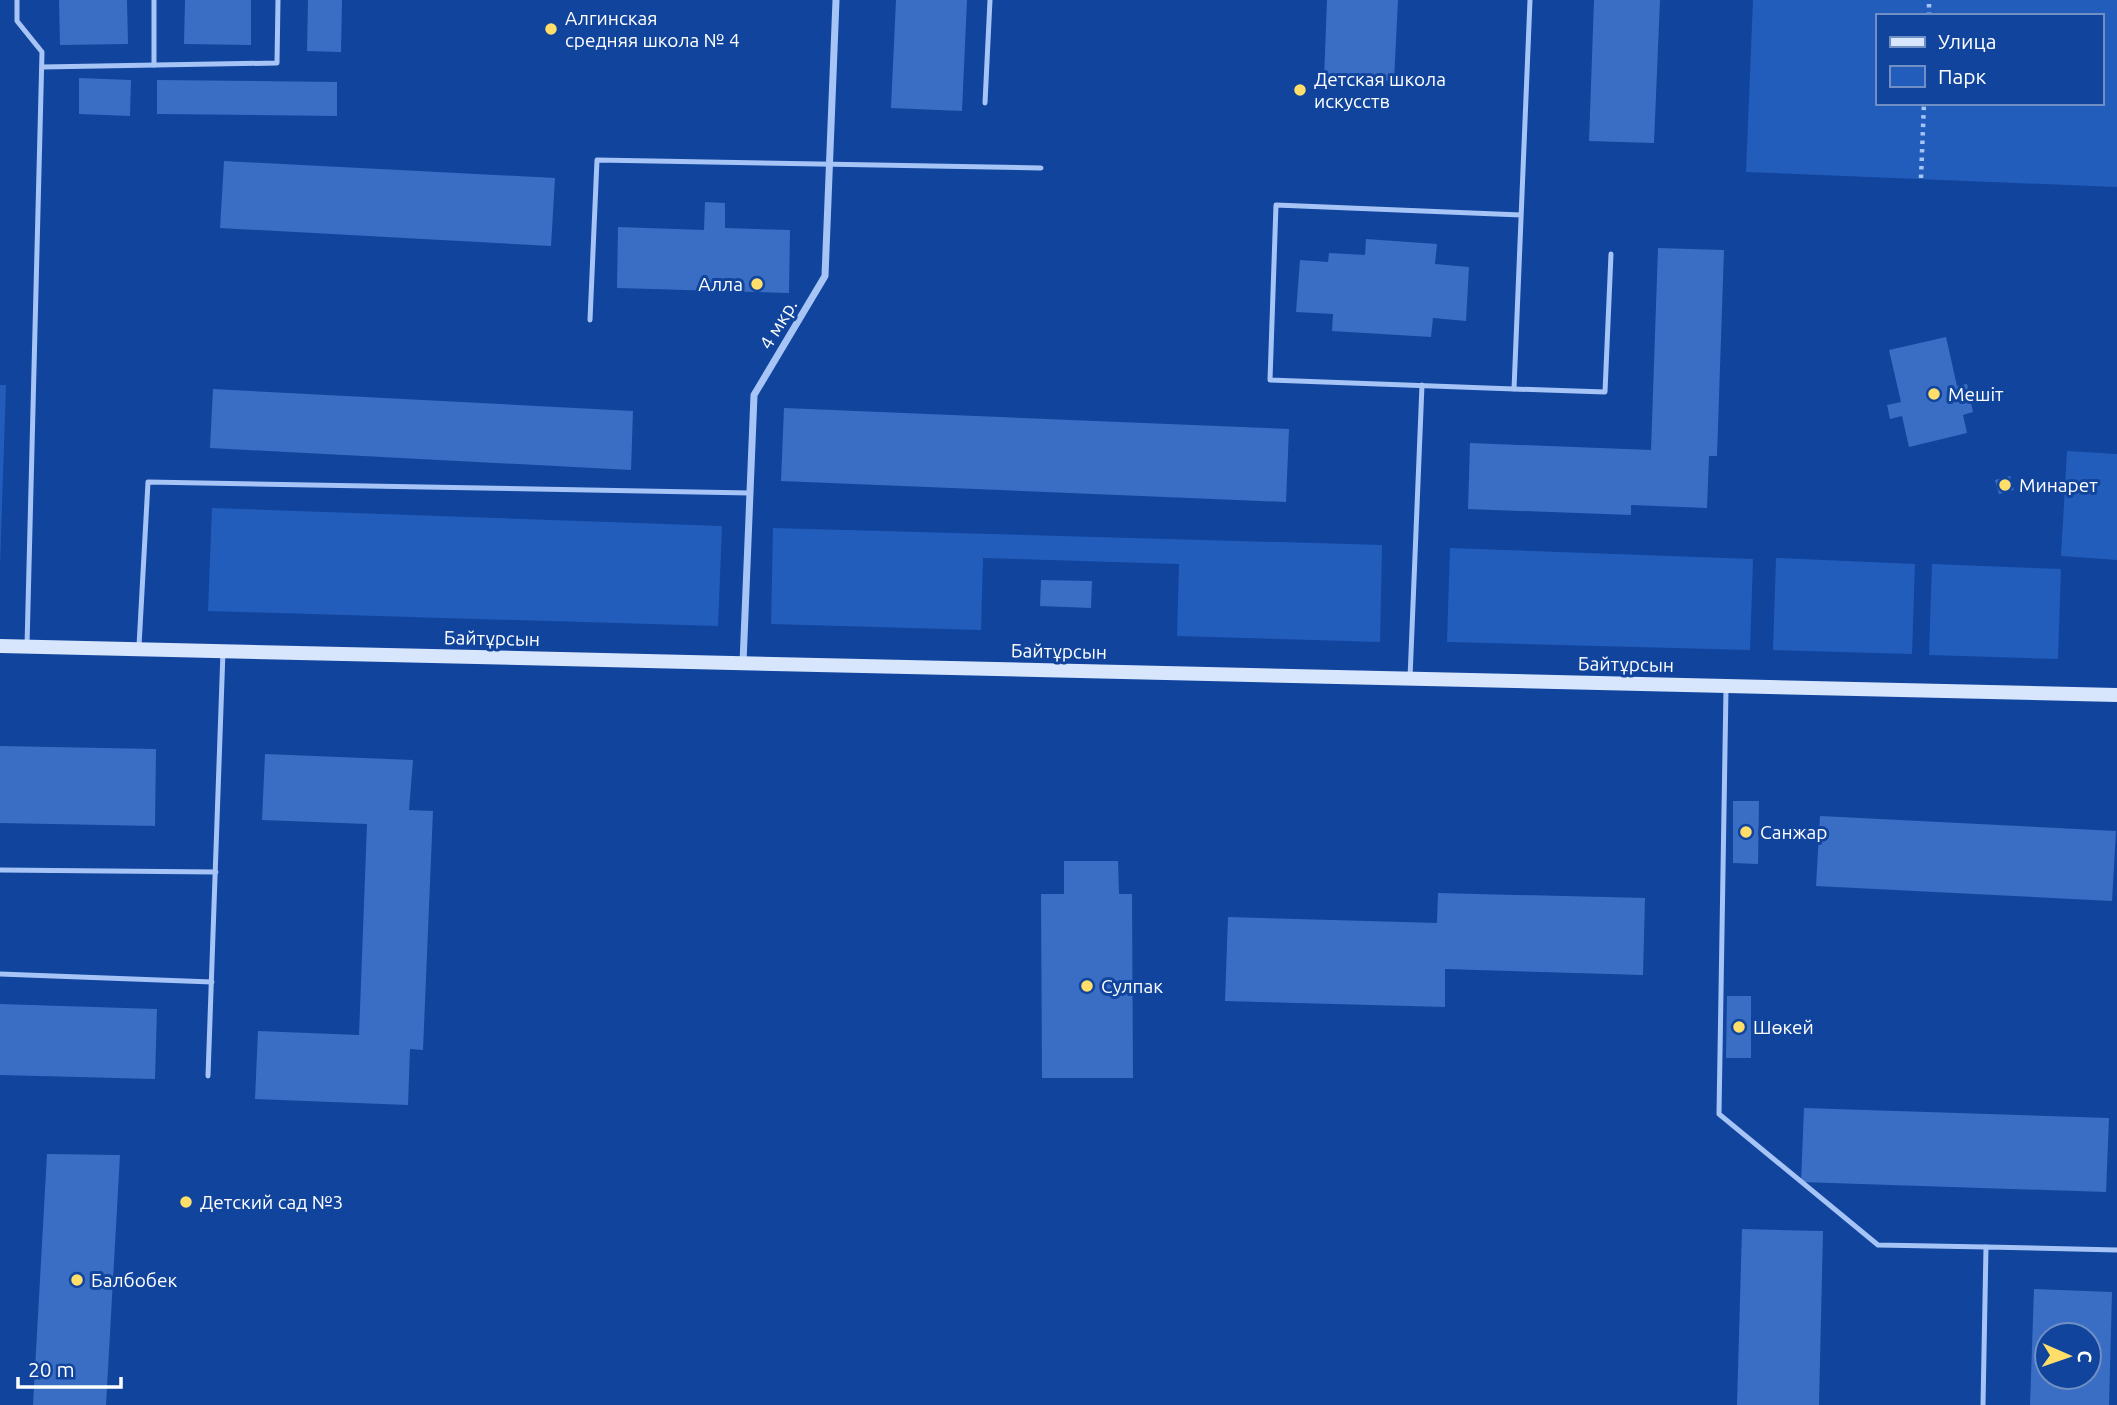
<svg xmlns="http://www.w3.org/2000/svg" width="2117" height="1405" font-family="Ubuntu,sans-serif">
	<rect width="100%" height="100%" fill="#11449d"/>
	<g fill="#235dbc" fill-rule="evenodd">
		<path d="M1753,0H2117V187L1746,172ZM1877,16H2101V103H1877Z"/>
		<path d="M0,385H6L0,566Z"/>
		<path d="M2067,451L2117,454V560L2061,556Z"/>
		<path d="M212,508L722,526L718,626L208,611Z"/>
		<path d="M773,528L1382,545L1380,642L1177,636L1179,564L983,558L981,630L771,624Z"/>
		<path d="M1450,548L1753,559L1750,650L1447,642Z"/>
		<path d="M1776,558L1915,564L1912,654L1773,650Z"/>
		<path d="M1932,564L2061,569L2058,659L1929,655Z"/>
	</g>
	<g fill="#3a6ec4" fill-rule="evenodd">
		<path d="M59,0H127L128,44L60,45Z"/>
		<path d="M185,0H251V45L184,44Z"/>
		<path d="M308,0H342L341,52L307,51Z"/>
		<path d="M896,0H967L962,111L891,108Z"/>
		<path d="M1327,0H1398L1394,81L1324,78Z"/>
		<path d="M1594,0H1660L1654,143L1589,141Z"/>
		<path d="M79,78L131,80L130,116L79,114Z"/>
		<path d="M157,80L337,82V116L157,114Z"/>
		<path d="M224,161L555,178L551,246L220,228Z"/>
		<path d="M705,202L725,203V228L790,230L789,293L617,288L618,227L704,230Z"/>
		<path d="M1366,239L1437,244L1435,264L1469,267L1466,321L1433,318L1431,337L1332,331L1333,314L1296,312L1300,260L1328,262L1329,253L1365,255Z"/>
		<path d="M1658,248L1724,250L1717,456H1709L1707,508L1631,505V515L1468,509L1470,443L1651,450Z"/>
		<path d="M1946,337L1957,386L1967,384L1973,412L1963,415L1967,433L1909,447L1902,416L1890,419L1887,405L1901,402L1889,350Z"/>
		<path d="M213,389L633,411L631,470L210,448Z"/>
		<path d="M784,408L1289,429L1286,502L781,481Z"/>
		<path d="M2010,476L2014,490L1999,494L1995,480Z"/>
		<path d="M1041,580L1092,581L1091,608L1040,606Z"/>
		<path d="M0,746L156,749L155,826L0,823Z"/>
		<path d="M265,754L413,760L409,810L433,811L423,1050L410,1049L408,1105L255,1099L258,1031L359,1035L367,824L262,820Z"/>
		<path d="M1733,801H1759L1758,864L1733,863Z"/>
		<path d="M1820,816L2116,831L2112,901L1816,886Z"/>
		<path d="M1064,861H1118L1119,894H1132L1133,1078H1042L1041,894H1064Z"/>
		<path d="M1438,893L1645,898L1643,975L1445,969V1007L1225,1001L1228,917L1437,923Z"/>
		<path d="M1727,996H1751V1058H1726Z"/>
		<path d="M0,1004L157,1009L155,1079L0,1075Z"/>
		<path d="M1804,1108L2109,1118L2106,1192L1801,1182Z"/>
		<path d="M47,1154L120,1155L106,1405H33Z"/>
		<path d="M1742,1229L1823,1231L1819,1405H1737Z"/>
		<path d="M2034,1289L2112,1292L2109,1405H2030ZM2047,1335H2089V1377H2047Z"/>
	</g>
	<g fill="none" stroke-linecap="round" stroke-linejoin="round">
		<g stroke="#a6c4f5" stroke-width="4.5" stroke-dasharray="3.5 5" stroke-linecap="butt">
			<path d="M1929,16V0"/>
			<path d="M1921,178L1924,103"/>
		</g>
		<g stroke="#a6c4f5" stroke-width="5">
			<path d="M17,0V21L42,52L27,646"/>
			<path d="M154,0V65"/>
			<path d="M42,67L277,63L278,0"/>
			<path d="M985,103L990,0"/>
			<path d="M1521,215L1276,205L1270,380L1514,389L1530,0"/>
			<path d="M590,320L597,160L1041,168"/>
			<path d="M1514,389L1605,392L1611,254"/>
			<path d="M139,646L148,482L750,493"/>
			<path d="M1410,678L1422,385"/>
			<path d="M1726,689L1719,1114L1878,1245L1986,1247"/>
			<path d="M0,870L216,872"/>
			<path d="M0,974L212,982"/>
			<path d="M208,1076L223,651"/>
			<path d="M1983,1405L1986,1247L2117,1250"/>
		</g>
		<path stroke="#a6c4f5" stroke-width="7" d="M743,663L754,395L825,276L836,0"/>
		<path stroke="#d7e5fd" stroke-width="14" d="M0,646L2117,695"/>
	</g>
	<g fill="#ffde6a" stroke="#11449d" stroke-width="2.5">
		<circle cx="551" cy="29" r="7"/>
		<circle cx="1300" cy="90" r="7"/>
		<circle cx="757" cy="284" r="7"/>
		<circle cx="1934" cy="394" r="7"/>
		<circle cx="2005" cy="485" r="7"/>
		<circle cx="1746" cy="832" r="7"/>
		<circle cx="1087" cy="986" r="7"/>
		<circle cx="1739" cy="1027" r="7"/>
		<circle cx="186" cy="1202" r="7"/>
		<circle cx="77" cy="1280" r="7"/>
	</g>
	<g text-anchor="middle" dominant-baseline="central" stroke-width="6" stroke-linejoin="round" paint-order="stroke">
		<g font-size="19" fill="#fff" stroke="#11449d" text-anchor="start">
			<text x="565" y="18">Алгинская<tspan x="565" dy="22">средняя школа № 4</tspan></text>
			<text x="1314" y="79">Детская школа<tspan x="1314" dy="22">искусств</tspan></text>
			<text x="743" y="284" text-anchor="end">Алла</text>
			<text x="1948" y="394">Мешіт</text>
			<text x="2019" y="485">Минарет</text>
			<text x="1760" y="832">Санжар</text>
			<text x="1101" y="986">Сулпак</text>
			<text x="1753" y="1027">Шөкей</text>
			<text x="200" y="1202">Детский сад №3</text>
			<text x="91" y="1280">Балбобек</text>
		</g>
		<g font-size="19" fill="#fff" stroke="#11449d">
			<text transform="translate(778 324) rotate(-59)">4 мкр.</text>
			<text transform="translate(492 638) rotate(1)">Байтұрсын</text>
			<text transform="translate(1059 651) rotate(1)">Байтұрсын</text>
			<text transform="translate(1626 664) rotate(1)">Байтұрсын</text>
		</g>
	</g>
	<rect x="1876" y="14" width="228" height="91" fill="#11449d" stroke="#708fc4" stroke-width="2"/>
	<rect x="1890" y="37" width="35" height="10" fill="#d7e5fd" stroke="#708fc4" stroke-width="2"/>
	<text x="1938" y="49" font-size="21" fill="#ffffff">Улица</text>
	<rect x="1890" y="66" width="35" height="21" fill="#235dbc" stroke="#708fc4" stroke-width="2"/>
	<text x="1938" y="84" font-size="21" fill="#ffffff">Парк</text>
	<g transform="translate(2068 1356) rotate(92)"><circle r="33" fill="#11449d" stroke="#708fc4" stroke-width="2"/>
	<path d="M0-5L12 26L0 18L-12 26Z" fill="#ffde6a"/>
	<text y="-10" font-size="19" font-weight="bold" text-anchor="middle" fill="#ffffff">С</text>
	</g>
	<path d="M18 1377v10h103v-10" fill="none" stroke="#ffffff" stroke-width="3.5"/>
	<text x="28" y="1377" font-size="21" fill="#ffffff" stroke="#11449d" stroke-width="5" paint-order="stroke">20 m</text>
</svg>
